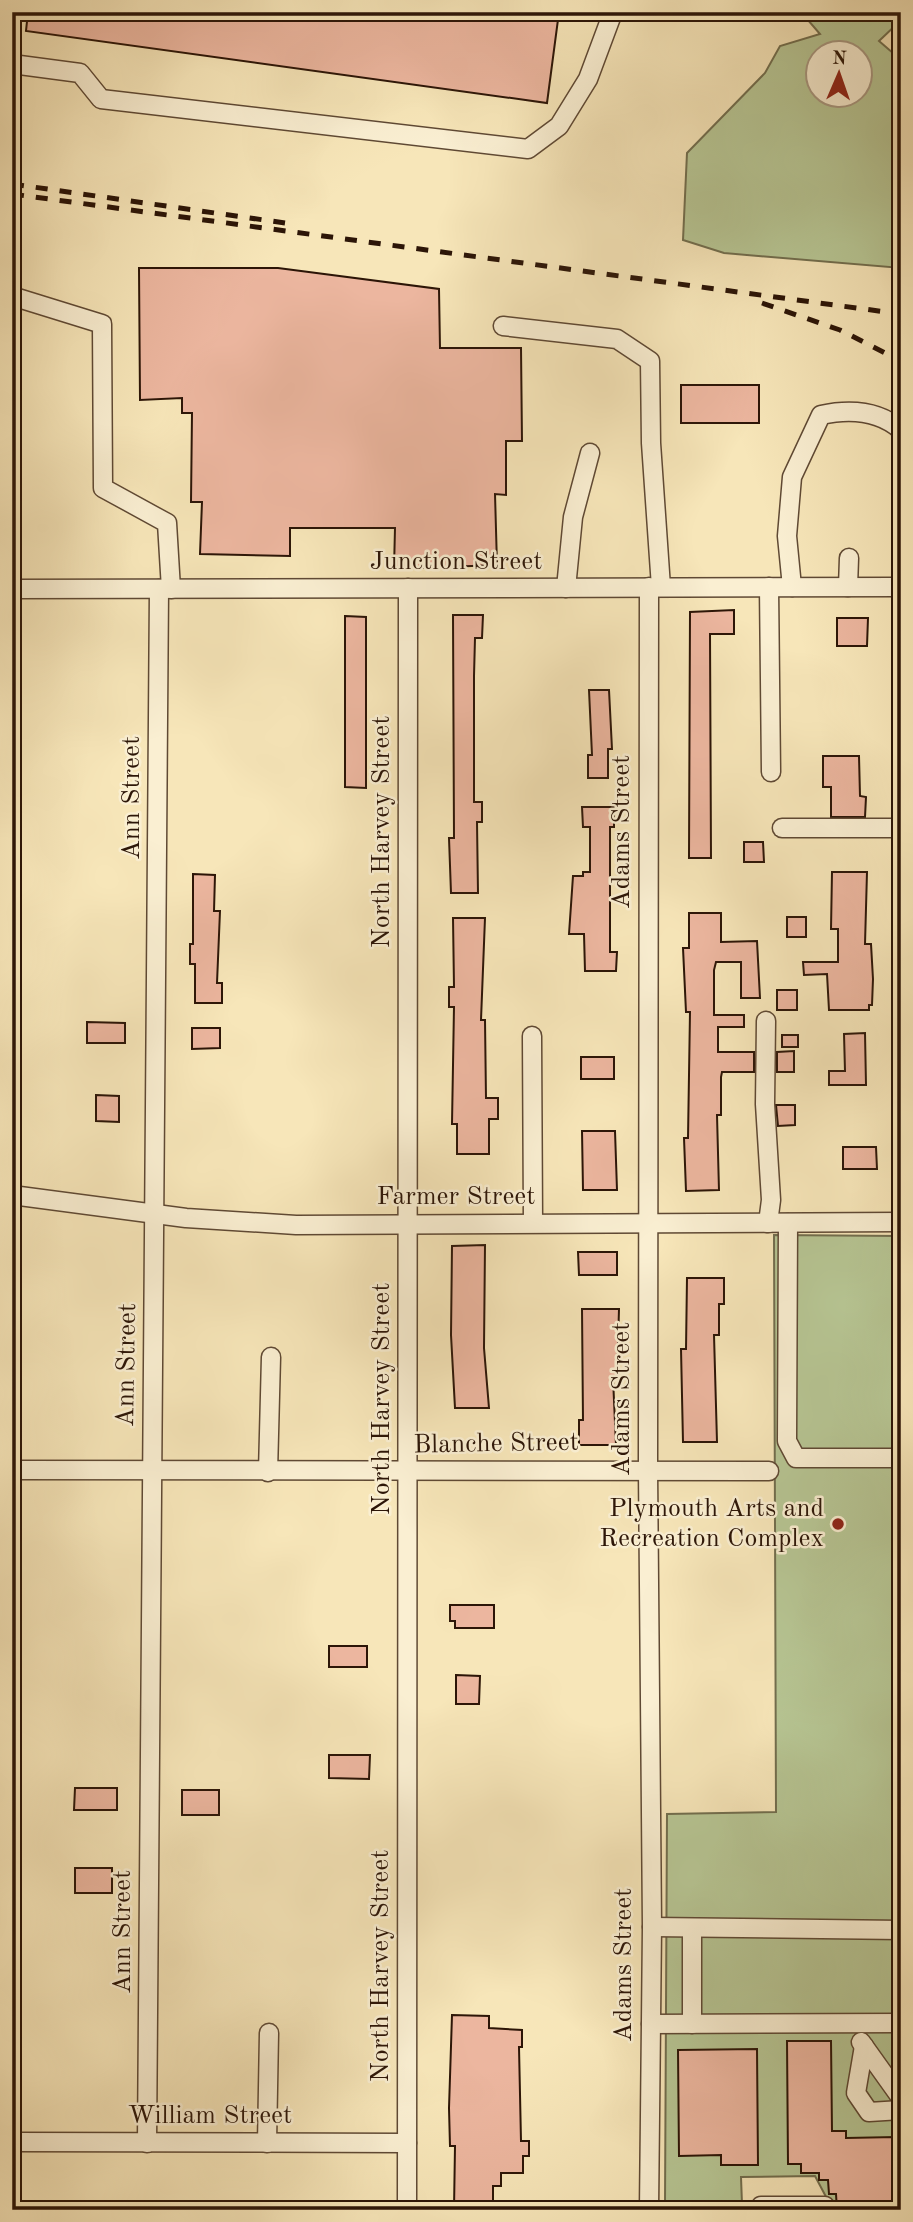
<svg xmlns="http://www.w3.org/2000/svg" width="913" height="2222" font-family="'Old Standard TT',serif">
	<rect width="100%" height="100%" fill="#f7e6b9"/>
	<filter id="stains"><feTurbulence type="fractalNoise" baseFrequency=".00286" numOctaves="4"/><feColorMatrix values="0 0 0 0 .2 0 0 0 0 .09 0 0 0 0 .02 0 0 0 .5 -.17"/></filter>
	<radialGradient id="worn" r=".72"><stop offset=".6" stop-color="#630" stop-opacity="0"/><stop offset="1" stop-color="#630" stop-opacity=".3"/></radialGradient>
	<g fill="#b7c694" stroke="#726e4e" stroke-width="2" fill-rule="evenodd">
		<path d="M801,12H901V20L879,41L901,60V268L724,253L683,240L687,153L765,73L780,46L820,34ZM860,52V94H818V52Z"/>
		<path d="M774,1235L901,1236V2210H833L815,2176L741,2177L742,2204L665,2205L667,1814L776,1812Z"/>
	</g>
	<g fill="#ecb69f" stroke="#2c1507" stroke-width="2">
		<path d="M28,12H559L547,103L26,31Z"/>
		<path d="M139,268H278L439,289L440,348H521L522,441H506V495L495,494L497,565L394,569L395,528H290V556L200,554L202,502H191L192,413H182V398L140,400Z"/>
		<rect x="681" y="385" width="78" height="38"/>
		<path d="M734,610V634H710L711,858H689L690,612Z"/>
		<path d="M453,615H483L482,638H475L474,676V802H482V822H477L478,893H451L449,838H454Z"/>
		<path d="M345,616L366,617V788L345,787Z"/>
		<path d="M837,618H868L867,646H837Z"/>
		<path d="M589,690H609L612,749H608V778H588V755H592Z"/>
		<path d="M823,756H859L860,796L866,797L865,817H831V787H823Z"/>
		<path d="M582,807H614V827H610V952H617L616,971H585L584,934H569L573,876H583V872H590V827H583Z"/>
		<path d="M744,842H763L764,862H744Z"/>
		<path d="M832,872H867L865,944H871L873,979L872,1005H869V1010H829L827,974L804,975L803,962H838V929H831Z"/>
		<path d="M193,874L215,875L214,911H220L217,983H222V1003H195V964H190V944H193Z"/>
		<path d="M689,913H721V942L757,941L760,998H741V962H716L714,970V1015H744V1027H718V1052H754V1072H722L721,1077V1115H717L719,1190L686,1191L684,1138H688L690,1012H686L683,948H689Z"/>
		<rect x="787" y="917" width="19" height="20"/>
		<path d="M453,918H485L481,1020H485L486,1098H498V1119H489V1154H457V1124H452L454,1007H449V987H454Z"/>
		<rect x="777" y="990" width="20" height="20"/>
		<path d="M87,1022L125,1023V1043H87Z"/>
		<path d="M192,1028H220V1048L192,1049Z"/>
		<path d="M865,1033L866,1085H829V1071H845L844,1034Z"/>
		<rect x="782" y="1035" width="16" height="12"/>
		<path d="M794,1051V1072H777V1052Z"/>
		<rect x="581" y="1057" width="33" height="22"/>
		<path d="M96,1095L119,1096V1122L96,1121Z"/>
		<path d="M776,1105H795V1125L778,1126Z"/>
		<path d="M582,1131H615L617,1190H583Z"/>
		<path d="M843,1147H876L877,1169H843Z"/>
		<path d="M485,1245L484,1348L489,1408H455L451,1335L452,1246Z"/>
		<path d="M578,1252H617V1275H579Z"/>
		<path d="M687,1278H724V1304H719V1335H714L717,1442H683L681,1349H686Z"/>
		<path d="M582,1309H619L617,1378H613L616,1445H579V1420H583Z"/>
		<path d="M450,1605H494V1628H455V1621H450Z"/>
		<rect x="329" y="1646" width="38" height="21"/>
		<path d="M456,1675L480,1676L479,1704H456Z"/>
		<path d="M329,1755H370L369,1779L329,1778Z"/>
		<path d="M75,1788H117V1810H74Z"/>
		<rect x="182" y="1790" width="37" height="25"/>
		<rect x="75" y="1868" width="37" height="25"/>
		<path d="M452,2015L489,2016V2028L522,2030V2047H519L521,2141H529V2156H523V2173H501V2186H493V2210H454L455,2146H450L449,2108Z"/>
		<path d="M787,2041H831L832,2131H846V2138L896,2137V2155L901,2154V2210H837L836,2194H829L828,2180H819V2173H801V2164H788Z"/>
		<path d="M757,2049L758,2165H721V2155L679,2156L678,2050Z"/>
	</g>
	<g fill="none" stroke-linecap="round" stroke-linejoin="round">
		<defs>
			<g id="minor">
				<path d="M12,64L80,73L101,99L528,149L559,126L588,79L613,12"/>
				<path d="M18,298L102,324L103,488L167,523L171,589"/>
				<path d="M503,326L617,339L650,361L651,443L661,587"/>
				<path d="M769,587L771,772"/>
				<path d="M792,587L787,536L792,477L821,415C849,409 878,410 901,430"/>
				<path d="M848,587L849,558"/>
				<path d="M566,588L573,517L590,453"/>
				<path d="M12,589L901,587"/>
				<path d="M782,828H901"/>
				<path d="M766,1021L765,1104L771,1200L768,1223"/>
				<path d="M532,1036L533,1223"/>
				<path d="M12,1195L186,1218L296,1225L901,1222"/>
				<path d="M788,1223L787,1441L796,1458H901"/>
				<path d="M12,1470L769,1471"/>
				<path d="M268,1472L271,1357"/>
				<path d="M652,1927L901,1930"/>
				<path d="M692,1928V2024"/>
				<path d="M651,2024L901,2023"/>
				<path d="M861,2042L901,2098"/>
				<path d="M864,2046L856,2093L869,2112L901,2110"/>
				<path d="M12,2142L407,2143"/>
				<path d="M147,2143L159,589"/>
				<path d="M267,2143L269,2033"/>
				<path d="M407,2210L408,588"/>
				<path d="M649,2210L652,1927L648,1469L649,587"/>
				<path d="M758,2210L761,2206H825L826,2210"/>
			</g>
		</defs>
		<use href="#minor" stroke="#5f4934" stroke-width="21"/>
		<use href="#minor" stroke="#faefd2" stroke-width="18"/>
		<g stroke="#2c1507" stroke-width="5" stroke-dasharray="12 12" stroke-linecap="butt">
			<path d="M12,184L285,223"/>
			<path d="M12,194L901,314"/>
			<path d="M762,303L840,330L901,361"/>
		</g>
	</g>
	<circle fill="#8f2418" stroke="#faefd2" stroke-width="2.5" cx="838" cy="1524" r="7"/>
	<g text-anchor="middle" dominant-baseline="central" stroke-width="5" stroke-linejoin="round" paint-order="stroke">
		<g font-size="26" fill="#2c1507" stroke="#faefd2">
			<text x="456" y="562">Junction Street</text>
			<text transform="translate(132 798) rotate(-90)">Ann Street</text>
			<text transform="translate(382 832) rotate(-90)">North Harvey Street</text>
			<text transform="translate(622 832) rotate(-90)">Adams Street</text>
			<text x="456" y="1197">Farmer Street</text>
			<text transform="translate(127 1365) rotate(-89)">Ann Street</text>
			<text transform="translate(382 1399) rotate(-90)">North Harvey Street</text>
			<text transform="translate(622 1399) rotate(-90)">Adams Street</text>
			<text transform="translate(496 1444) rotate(-1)">Blanche Street</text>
			<text transform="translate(123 1932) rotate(-90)">Ann Street</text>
			<text transform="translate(624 1965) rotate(-90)">Adams Street</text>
			<text transform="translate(381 1966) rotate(-90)">North Harvey Street</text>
			<text x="210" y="2116">William Street</text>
		</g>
		<g font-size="26" fill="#2c1507" stroke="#faefd2" text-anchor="end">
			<text x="824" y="1509">Plymouth Arts and<tspan x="824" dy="30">Recreation Complex</tspan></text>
		</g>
	</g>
	<rect width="913" height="2222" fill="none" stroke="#f7e6b9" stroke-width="42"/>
	<rect x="14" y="14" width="885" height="2194" fill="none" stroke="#2c1507" stroke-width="3.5"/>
	<rect x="21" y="21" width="871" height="2180" fill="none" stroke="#2c1507" stroke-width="2"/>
	<g transform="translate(839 74) rotate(2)"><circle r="33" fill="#faefd2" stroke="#a89881" stroke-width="2"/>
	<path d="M0-5L12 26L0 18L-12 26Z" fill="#8f2418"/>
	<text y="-10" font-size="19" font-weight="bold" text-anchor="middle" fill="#2c1507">N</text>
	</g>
	<rect width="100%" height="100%" filter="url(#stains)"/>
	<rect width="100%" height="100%" fill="url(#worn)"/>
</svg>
